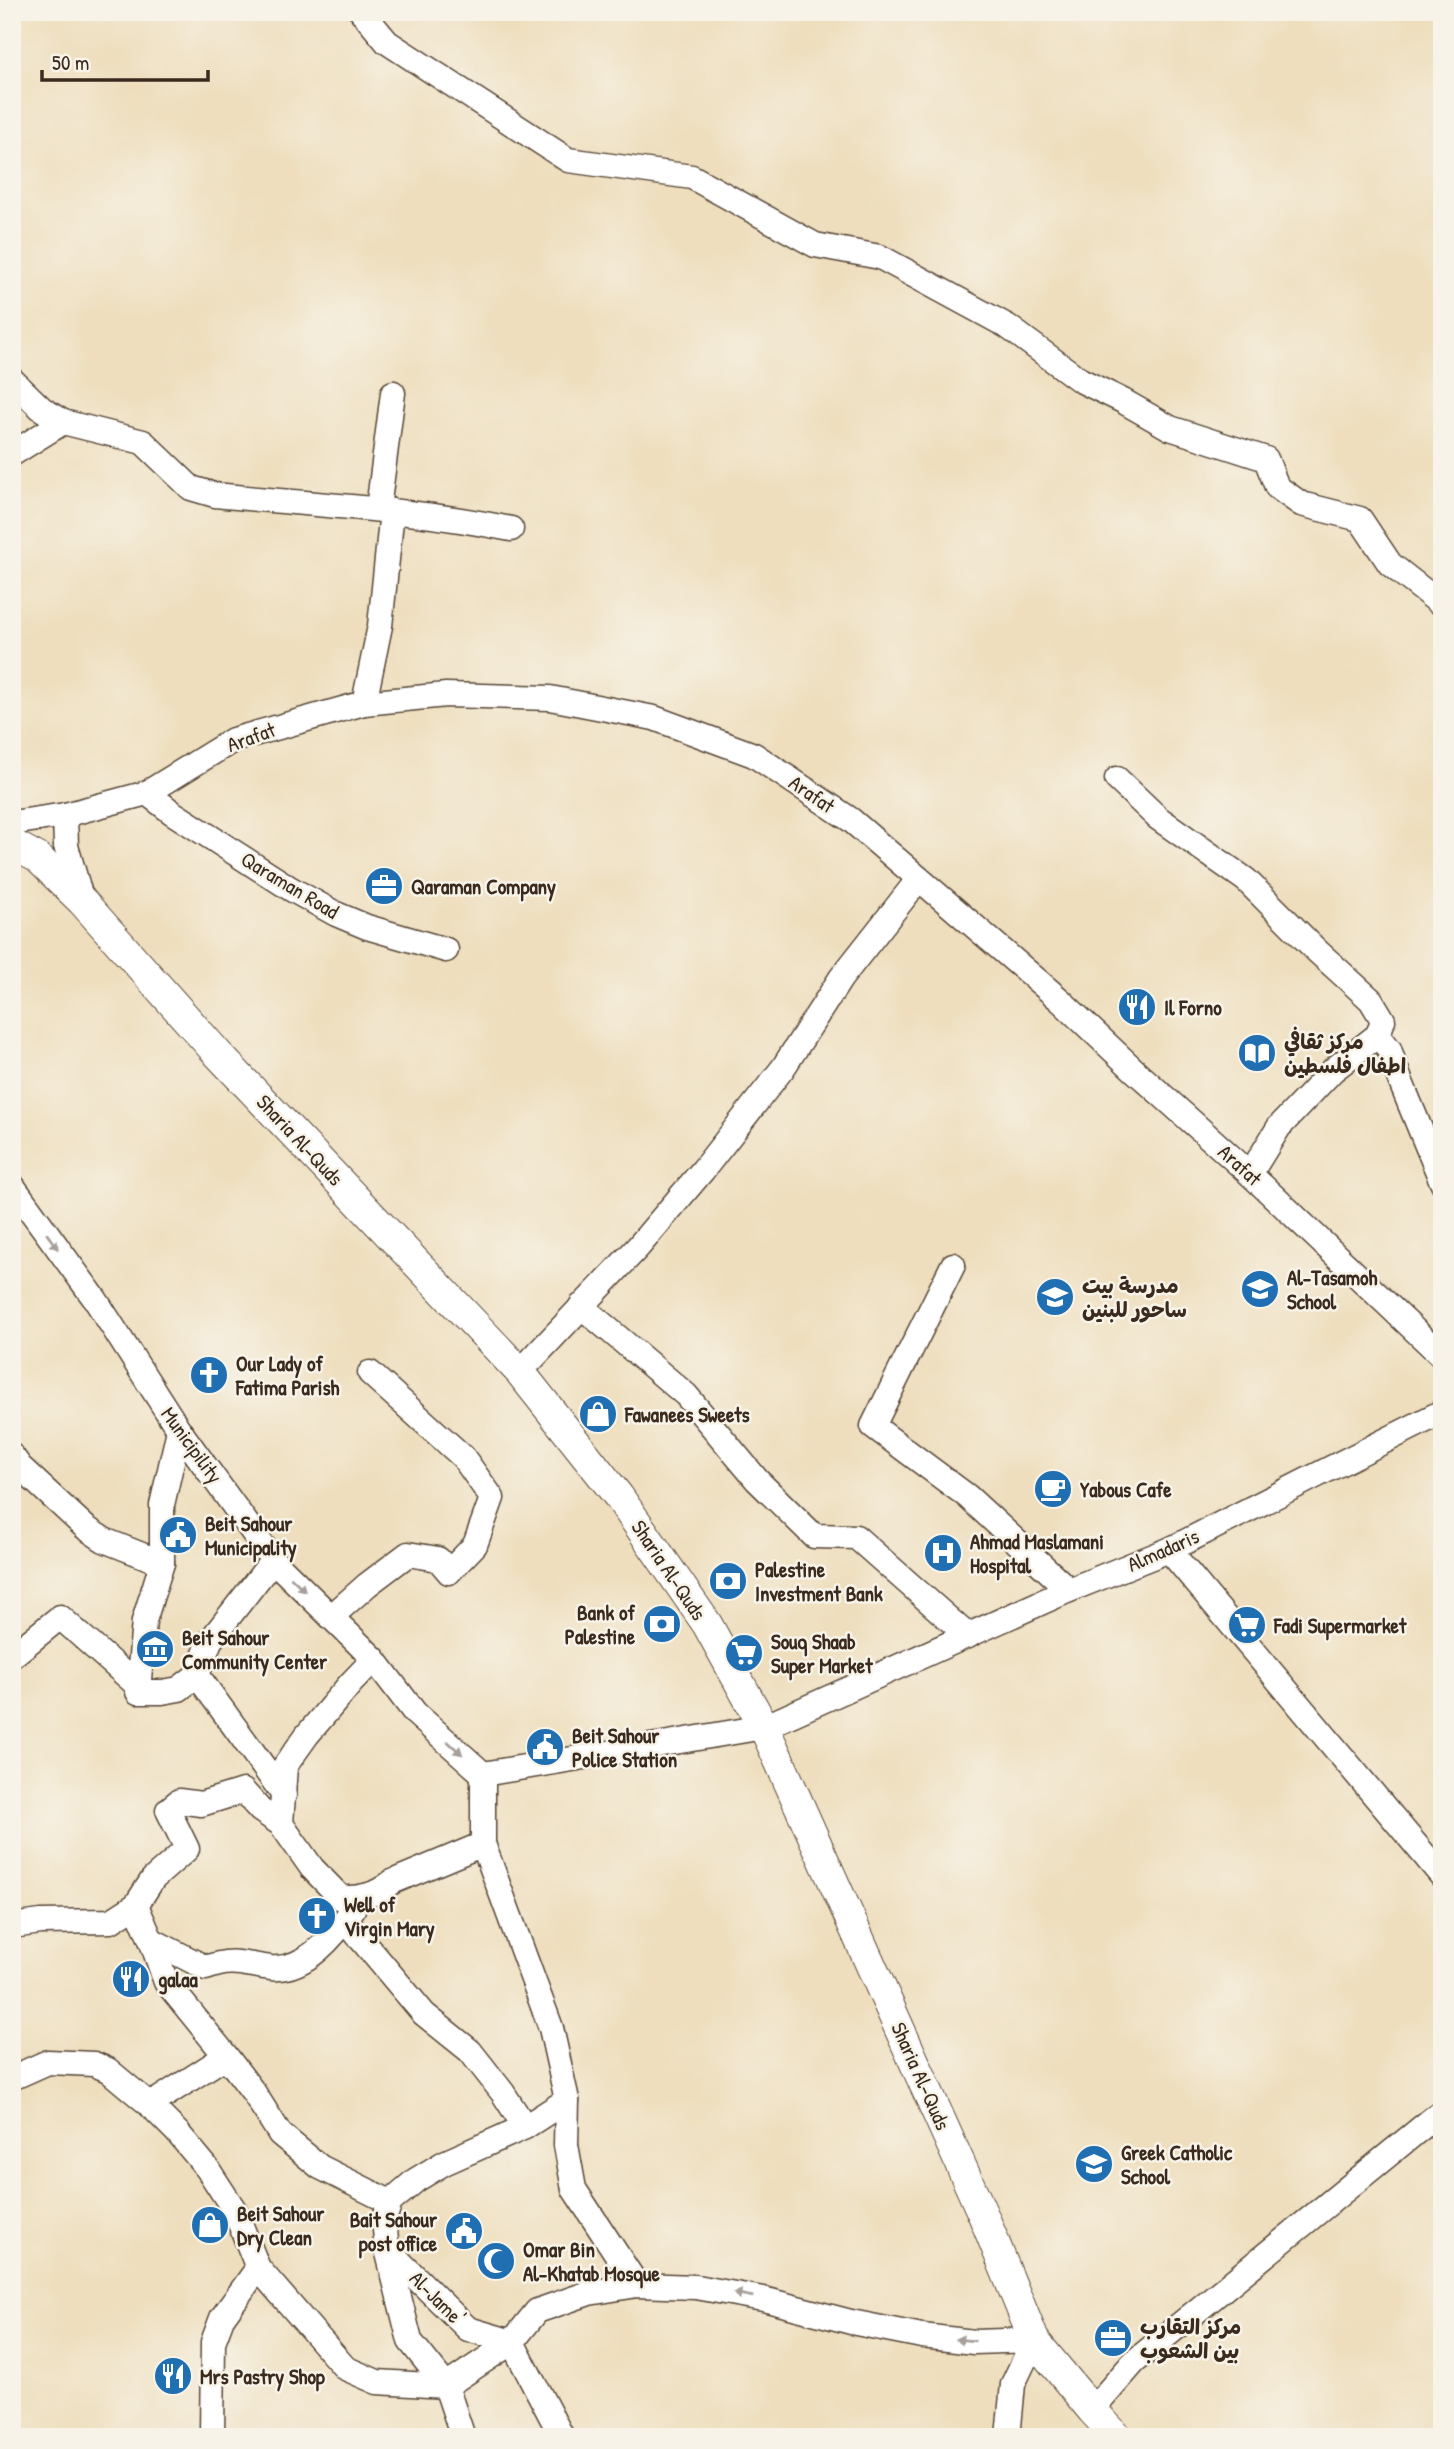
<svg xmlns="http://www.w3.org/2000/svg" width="1454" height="2449" font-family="'Patrick Hand','Playpen Sans Arabic',sans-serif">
	<rect width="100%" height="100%" fill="#f7f3e8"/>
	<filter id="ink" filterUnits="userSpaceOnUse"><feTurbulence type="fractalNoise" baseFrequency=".0143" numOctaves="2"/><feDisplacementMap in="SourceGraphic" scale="14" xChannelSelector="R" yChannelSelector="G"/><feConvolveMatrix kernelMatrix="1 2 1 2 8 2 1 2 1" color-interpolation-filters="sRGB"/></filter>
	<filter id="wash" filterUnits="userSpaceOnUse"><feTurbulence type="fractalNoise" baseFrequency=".00686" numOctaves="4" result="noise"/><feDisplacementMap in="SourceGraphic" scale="28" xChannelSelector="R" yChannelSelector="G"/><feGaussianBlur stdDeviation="1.57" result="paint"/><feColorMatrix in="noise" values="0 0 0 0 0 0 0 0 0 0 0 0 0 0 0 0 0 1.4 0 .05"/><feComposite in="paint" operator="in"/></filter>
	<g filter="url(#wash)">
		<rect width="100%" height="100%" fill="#eedebd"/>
	</g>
	<g filter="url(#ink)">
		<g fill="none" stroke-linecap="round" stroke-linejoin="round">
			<defs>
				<g id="minor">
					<path d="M362,12L387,42L568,160L692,177L815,245L880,257L1007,326L1080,380L1123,401L1170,428L1266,459L1277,487L1301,504L1360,519L1390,564L1442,605"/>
					<path d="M12,380L42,409L63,422L143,442L191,488L215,495C314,505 414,509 511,529"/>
					<path d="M12,454L63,422"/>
					<path d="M378,509L393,393"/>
					<path d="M364,703L380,626L392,511"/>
					<path d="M1117,779L1158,818L1246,880L1317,951L1371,1000L1383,1020L1378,1035L1333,1070L1279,1127L1250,1174"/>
					<path d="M147,793L173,813L291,889L336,914L367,927L446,950"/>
					<path d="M65,815L66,846L82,901"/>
					<path d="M12,823L65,815L147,793L233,740L364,703L446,695L550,698L654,718L754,755L851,820L1060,1000L1134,1070L1250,1174L1442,1356"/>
					<path d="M1378,1035L1389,1049L1400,1080L1442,1182"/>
					<path d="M12,1185L95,1299L179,1430L273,1560L374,1659L415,1713L483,1774"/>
					<path d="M953,1265L873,1426L967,1496L1069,1590"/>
					<path d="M581,1306L686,1395L757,1480L814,1536L856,1537L968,1636"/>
					<path d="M520,1372L638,1247L703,1170L783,1068L841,978L918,880"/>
					<path d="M12,1456L20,1467L86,1528L104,1540L162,1563V1505L179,1430"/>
					<path d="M1169,1550L1442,1876"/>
					<path d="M162,1563L144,1621L138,1692H162L179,1689L197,1675L210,1641L273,1560"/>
					<path d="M331,1617L367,1585L408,1554L438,1559L449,1572L475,1545L492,1498L463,1457L370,1373"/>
					<path d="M12,1656L60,1617L138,1686"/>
					<path d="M197,1675L284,1795"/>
					<path d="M483,1774L764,1727L1069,1590L1169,1550L1442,1412"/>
					<path d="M281,1824L285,1766L307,1735L351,1683L374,1659"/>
					<path d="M136,1905L151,1940L166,1982L226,2056"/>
					<path d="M345,1920L424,2014L470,2051L503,2093L525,2127"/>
					<path d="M12,1926L41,1922L111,1921L136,1905L153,1879L187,1849L168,1810L179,1801L201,1804L243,1791L260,1810L281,1824L312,1868L341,1898C361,1899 376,1895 392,1882L483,1844"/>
					<path d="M151,1940L206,1968C233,1957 245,1965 271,1968C306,1971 335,1935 353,1909"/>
					<path d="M12,2078L48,2062L94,2064L108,2070L150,2105L177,2132L207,2168L235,2211L258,2268L345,2368L377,2382L446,2386L512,2342L537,2311L589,2293L637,2285L696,2287L763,2299L851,2322L922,2336L974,2342L1034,2340L1013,2384L1008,2437"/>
					<path d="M567,2100L566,2145L574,2189L637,2285"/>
					<path d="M150,2105L226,2056L254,2093L280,2134L320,2167L390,2202"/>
					<path d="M387,2249L468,2329L512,2342L562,2437"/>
					<path d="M1092,2410L1134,2362L1442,2111"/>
					<path d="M212,2437L213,2342L222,2318L258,2268"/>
					<path d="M463,2437L446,2386L410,2341L387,2249L384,2220L390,2202L416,2180L444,2163L525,2127L567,2100L551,2028L483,1844V1774"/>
				</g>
				<path id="major" d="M12,844L38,858L82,901L217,1053L520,1372L619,1497L707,1624L764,1727L984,2217L1034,2340L1092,2410L1117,2437"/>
			</defs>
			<use href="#minor" stroke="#564536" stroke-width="27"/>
			<use href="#major" stroke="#564536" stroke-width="32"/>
			<use href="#minor" stroke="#fff" stroke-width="24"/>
			<use href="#major" stroke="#fff" stroke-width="30"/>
		</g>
		<defs><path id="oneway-solid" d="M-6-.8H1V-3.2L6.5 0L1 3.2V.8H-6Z" transform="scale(1.75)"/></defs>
		<g fill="#a79f9a">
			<use href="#oneway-solid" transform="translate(52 1241) rotate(54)"/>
			<use href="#oneway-solid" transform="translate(298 1584) rotate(44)"/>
			<use href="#oneway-solid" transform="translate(455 1748) rotate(42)"/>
			<use href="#oneway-solid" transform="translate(743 2295) rotate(-170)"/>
			<use href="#oneway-solid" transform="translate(965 2340) rotate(-175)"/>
		</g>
	</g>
	<defs>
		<symbol id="office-disc" viewBox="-11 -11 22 22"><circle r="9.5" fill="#1f6fb2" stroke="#f7f3e8"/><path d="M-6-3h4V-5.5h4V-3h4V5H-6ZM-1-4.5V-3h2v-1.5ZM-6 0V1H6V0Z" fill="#fff"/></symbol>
		<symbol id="restaurant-disc" viewBox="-11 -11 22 22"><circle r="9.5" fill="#1f6fb2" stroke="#f7f3e8"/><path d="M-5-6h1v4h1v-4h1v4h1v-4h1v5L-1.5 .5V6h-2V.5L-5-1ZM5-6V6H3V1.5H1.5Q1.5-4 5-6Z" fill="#fff"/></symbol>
		<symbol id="library-disc" viewBox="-11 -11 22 22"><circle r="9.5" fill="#1f6fb2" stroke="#f7f3e8"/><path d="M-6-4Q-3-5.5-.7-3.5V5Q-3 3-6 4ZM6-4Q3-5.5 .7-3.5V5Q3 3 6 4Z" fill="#fff"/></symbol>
		<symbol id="school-disc" viewBox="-11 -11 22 22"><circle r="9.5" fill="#1f6fb2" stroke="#f7f3e8"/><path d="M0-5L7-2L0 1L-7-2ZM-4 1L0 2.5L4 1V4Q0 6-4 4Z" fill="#fff"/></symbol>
		<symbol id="church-disc" viewBox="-11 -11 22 22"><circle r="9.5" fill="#1f6fb2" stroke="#f7f3e8"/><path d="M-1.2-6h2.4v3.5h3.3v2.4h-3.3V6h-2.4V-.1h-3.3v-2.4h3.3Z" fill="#fff"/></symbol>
		<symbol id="shop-disc" viewBox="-11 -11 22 22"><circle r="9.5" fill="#1f6fb2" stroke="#f7f3e8"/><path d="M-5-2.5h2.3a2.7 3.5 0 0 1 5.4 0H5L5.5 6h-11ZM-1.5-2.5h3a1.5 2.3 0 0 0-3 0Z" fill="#fff"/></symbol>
		<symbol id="cafe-disc" viewBox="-11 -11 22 22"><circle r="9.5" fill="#1f6fb2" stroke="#f7f3e8"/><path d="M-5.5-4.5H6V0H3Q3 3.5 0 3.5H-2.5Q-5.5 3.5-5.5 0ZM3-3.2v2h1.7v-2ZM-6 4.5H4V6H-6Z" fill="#fff"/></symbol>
		<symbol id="civic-disc" viewBox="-11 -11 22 22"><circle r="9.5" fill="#1f6fb2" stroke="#f7f3e8"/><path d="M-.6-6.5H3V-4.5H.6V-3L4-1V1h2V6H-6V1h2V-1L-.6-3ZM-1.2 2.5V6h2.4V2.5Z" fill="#fff"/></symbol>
		<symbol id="hospital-disc" viewBox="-11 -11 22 22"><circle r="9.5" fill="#1f6fb2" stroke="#f7f3e8"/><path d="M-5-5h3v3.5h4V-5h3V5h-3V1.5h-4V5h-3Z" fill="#fff"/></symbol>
		<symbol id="bank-disc" viewBox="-11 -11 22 22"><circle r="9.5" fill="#1f6fb2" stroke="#f7f3e8"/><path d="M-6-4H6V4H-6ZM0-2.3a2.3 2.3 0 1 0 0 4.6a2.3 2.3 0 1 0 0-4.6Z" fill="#fff"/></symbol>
		<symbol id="supermarket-disc" viewBox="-11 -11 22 22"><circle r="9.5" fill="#1f6fb2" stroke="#f7f3e8"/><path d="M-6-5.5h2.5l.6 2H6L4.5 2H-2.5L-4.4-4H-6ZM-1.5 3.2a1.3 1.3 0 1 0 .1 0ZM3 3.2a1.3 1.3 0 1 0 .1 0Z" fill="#fff"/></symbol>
		<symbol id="museum-disc" viewBox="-11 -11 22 22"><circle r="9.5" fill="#1f6fb2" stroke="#f7f3e8"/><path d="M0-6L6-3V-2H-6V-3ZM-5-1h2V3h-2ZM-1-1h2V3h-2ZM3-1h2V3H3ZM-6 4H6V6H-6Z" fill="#fff"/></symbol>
		<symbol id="mosque-disc" viewBox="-11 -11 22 22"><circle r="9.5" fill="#1f6fb2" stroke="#f7f3e8"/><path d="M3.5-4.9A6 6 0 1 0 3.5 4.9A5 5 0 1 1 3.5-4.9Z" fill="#fff"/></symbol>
	</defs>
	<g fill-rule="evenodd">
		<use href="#office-disc" x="362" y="864" width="44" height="44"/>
		<use href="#restaurant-disc" x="1115" y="985" width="44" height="44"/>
		<use href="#library-disc" x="1235" y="1031" width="44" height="44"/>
		<use href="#school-disc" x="1238" y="1267" width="44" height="44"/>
		<use href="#school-disc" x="1033" y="1275" width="44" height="44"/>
		<use href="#church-disc" x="187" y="1353" width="44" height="44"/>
		<use href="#shop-disc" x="576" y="1392" width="44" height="44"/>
		<use href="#cafe-disc" x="1031" y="1467" width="44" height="44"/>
		<use href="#civic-disc" x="156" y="1513" width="44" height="44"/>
		<use href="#hospital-disc" x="921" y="1531" width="44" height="44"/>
		<use href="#bank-disc" x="706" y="1559" width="44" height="44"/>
		<use href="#bank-disc" x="640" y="1602" width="44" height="44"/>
		<use href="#supermarket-disc" x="1225" y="1603" width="44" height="44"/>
		<use href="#museum-disc" x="133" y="1627" width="44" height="44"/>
		<use href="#supermarket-disc" x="722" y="1631" width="44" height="44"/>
		<use href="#civic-disc" x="523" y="1725" width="44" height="44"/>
		<use href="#church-disc" x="295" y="1894" width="44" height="44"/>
		<use href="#restaurant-disc" x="109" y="1957" width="44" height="44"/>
		<use href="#school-disc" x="1072" y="2142" width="44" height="44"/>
		<use href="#shop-disc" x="188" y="2203" width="44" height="44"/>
		<use href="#civic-disc" x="442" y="2209" width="44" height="44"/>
		<use href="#mosque-disc" x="474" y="2239" width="44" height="44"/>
		<use href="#office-disc" x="1091" y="2316" width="44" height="44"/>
		<use href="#restaurant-disc" x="151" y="2354" width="44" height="44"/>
	</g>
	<g text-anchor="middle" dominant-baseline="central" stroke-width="5" stroke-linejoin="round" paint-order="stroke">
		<g font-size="21" fill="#3b2a1e" stroke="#f7f3e8">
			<text transform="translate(251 737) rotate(-20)">Arafat</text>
			<text transform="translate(812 794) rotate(34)">Arafat</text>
			<text transform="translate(290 885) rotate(31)">Qaraman Road</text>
			<text transform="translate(300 1140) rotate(47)">Sharia Al-Quds</text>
			<text transform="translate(1240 1165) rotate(42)">Arafat</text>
			<text transform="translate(192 1445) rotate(54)">Municipility</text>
			<text transform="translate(1163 1550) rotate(-24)">Almadaris</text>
			<text transform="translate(669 1570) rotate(56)">Sharia Al-Quds</text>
			<text transform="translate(921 2076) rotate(66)">Sharia Al-Quds</text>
			<text transform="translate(437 2298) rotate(45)">Al-Jame'</text>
		</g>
		<g font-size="21" font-weight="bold" fill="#3b2a1e" stroke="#f7f3e8" text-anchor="start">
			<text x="411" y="886">Qaraman Company</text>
			<text x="1164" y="1007">Il Forno</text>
			<text x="1284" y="1041">مركز ثقافي<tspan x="1284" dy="24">اطفال فلسطين</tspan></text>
			<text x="1287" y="1277">Al-Tasamoh<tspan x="1287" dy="24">School</tspan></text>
			<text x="1082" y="1285">مدرسة بيت<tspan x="1082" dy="24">ساحور للبنين</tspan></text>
			<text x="236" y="1363">Our Lady of<tspan x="236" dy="24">Fatima Parish</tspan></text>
			<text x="625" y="1414">Fawanees Sweets</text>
			<text x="1080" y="1489">Yabous Cafe</text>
			<text x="205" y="1523">Beit Sahour<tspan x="205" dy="24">Municipality</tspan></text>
			<text x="970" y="1541">Ahmad Maslamani<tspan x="970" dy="24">Hospital</tspan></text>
			<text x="755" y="1569">Palestine<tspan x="755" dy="24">Investment Bank</tspan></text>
			<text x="635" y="1612" text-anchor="end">Bank of<tspan x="635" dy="24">Palestine</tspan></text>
			<text x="1274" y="1625">Fadi Supermarket</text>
			<text x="182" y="1637">Beit Sahour<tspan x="182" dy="24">Community Center</tspan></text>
			<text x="771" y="1641">Souq Shaab<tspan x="771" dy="24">Super Market</tspan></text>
			<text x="572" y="1735">Beit Sahour<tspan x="572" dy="24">Police Station</tspan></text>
			<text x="344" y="1904">Well of<tspan x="344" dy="24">Virgin Mary</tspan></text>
			<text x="158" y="1979">galaa</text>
			<text x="1121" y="2152">Greek Catholic<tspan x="1121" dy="24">School</tspan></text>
			<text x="237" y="2213">Beit Sahour<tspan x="237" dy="24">Dry Clean</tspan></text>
			<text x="437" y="2219" text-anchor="end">Bait Sahour<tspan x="437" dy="24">post office</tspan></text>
			<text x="523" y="2249">Omar Bin<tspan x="523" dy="24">Al-Khatab Mosque</tspan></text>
			<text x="1140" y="2326">مركز التقارب<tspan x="1140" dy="24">بين الشعوب</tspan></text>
			<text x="200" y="2376">Mrs Pastry Shop</text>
		</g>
	</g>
	<rect width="1454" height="2449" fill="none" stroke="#f7f3e8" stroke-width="42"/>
	<path d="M42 70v10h166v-10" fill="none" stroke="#3b2a1e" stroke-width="3.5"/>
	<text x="52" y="70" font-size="21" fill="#3b2a1e" stroke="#f7f3e8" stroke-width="5" paint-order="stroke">50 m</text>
</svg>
